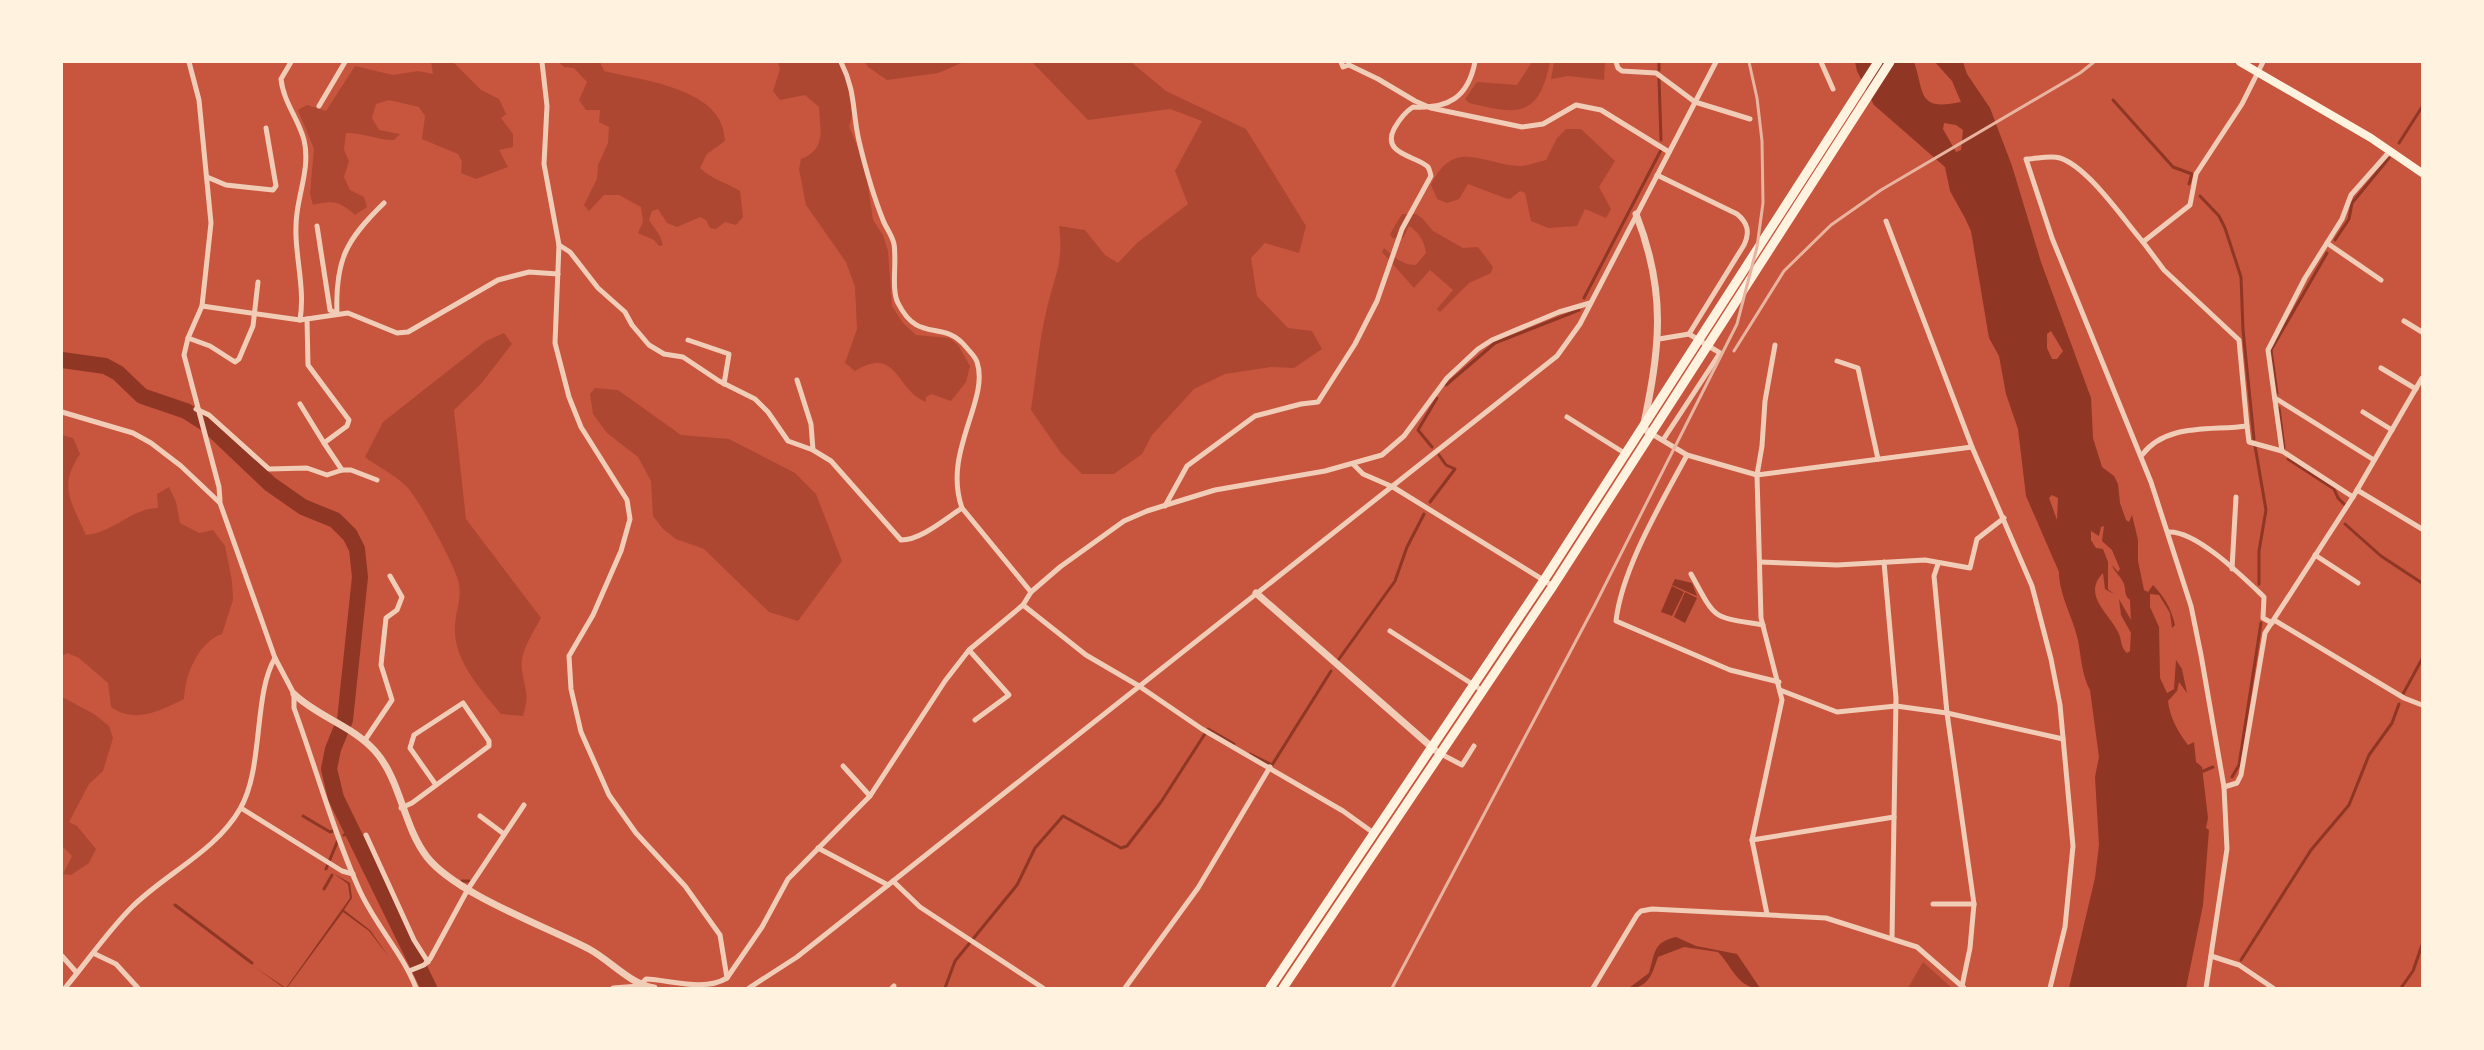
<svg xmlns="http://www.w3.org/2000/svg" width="2484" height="1050" font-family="Rubik,sans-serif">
	<rect width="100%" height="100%" fill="#c8553d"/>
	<g fill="#ae4732">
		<path d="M431,62H453L481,90L499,99L506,114L501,118L513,134V147L499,150L508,167L476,179L461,173L462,161L458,154L422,139L425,116L419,107L389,100L376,104L372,118L379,130L400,134L394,140C377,140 364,133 346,133L344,150L349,161L344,177L350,190L364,197L367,207L355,215C340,201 332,200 313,205L310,194L314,149L298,110L307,105L326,111L355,66L393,75L418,71L433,74Z"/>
		<path d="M559,62H600L604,71C644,81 724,88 725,141L707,154L700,168C711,179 727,183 740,191L743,217L736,225L725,222L716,229L710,228L706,220L700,217L677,227L667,223L658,209L652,211L649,220L660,236L663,245L659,246L654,240L638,233L643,222L641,207L619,195H604L589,211L584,205L597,179L598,165L608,143L609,127L599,122L600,110H586L579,100L587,82L574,68L564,67Z"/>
		<path d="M778,62H838C848,82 858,104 849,126L865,165L873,220L883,235L888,251L892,306L903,323L916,335L949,338L958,345L970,366L966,382L951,401L931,394L926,397V402C895,390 898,345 855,371L845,363L857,329L855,287L846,262L806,205L799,169L801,159C827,148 820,131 819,107L805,95L780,100L773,91L780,69Z"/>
		<path d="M865,62H964L938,73L887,80L868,67Z"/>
		<path d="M1032,62H1131L1166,91L1246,129L1306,226L1299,253L1265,243L1251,258L1257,296L1288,328L1312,331L1322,349L1294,368L1271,367L1225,374L1194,389L1152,435L1142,454L1114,474H1082L1061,453L1031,410C1036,377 1039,341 1047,308C1055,274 1064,263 1059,226L1085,230L1105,255L1118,263L1137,243L1188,204L1175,171L1202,121L1170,109L1088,120Z"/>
		<path d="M1532,62H1550C1539,118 1517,115 1469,103L1465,99L1477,82L1517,85Z"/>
		<path d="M1554,62H1605L1604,80L1568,76L1551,79Z"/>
		<path d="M1566,129H1581L1615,161L1599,187L1611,209L1606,218L1585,209L1577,226L1548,228L1531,221L1525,193L1520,191L1510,199L1505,198L1468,184L1459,199L1447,203L1437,199L1431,185C1455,135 1486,167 1522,166C1530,165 1538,162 1546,160L1557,138Z"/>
		<path d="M1402,214H1416L1422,218L1433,231L1463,248L1478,247L1493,267L1491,273L1469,283L1440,312L1437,309L1453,290L1430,270L1414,288L1382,252L1384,248C1394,257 1402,265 1416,265L1426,253C1425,243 1419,231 1409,226L1403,238H1392L1390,234Z"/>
		<path d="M504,333L512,344L480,385L454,410L466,519L541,618C533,633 519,653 522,670C525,693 530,692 523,716L501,714C481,690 453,660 455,627C455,609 464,597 457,577C452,561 418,497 406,486C394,474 378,467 365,457L383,422L486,341Z"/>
		<path d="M595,388L618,390L681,435L729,439L795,473L816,494L842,561L798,621L769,612L704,549L676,539L663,529L653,516L651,481L638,457L607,433L593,414L590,394Z"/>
		<path d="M62,435L73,438L80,454C58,487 71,501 86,535C113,533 132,508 158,508L157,494L169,487L176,502L180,523L199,533L213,530L225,546L232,581L233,600L222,634C198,642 185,675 184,699C160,711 135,724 111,707L108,683L79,658L67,653L62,656Z"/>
		<path d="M62,697L94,714L109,726L113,738L103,771L89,784L69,822L77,826L96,849L89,863L71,875L63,874L72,856L62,846Z"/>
		<path d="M1923,962L1952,988H1908Z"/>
	</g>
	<g fill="#8f3625" fill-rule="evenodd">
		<path d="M1855,62H1914C1925,94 1917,111 1961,102L1952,81L1935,62H1963L1967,74L1990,108L2012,166L2041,262L2091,398L2093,438L2102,467L2114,476L2118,484L2120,503L2126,520L2129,522L2132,515L2138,540V561L2144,590L2148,592L2153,585C2165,598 2171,608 2175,625L2172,628L2170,613L2159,595L2150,594V607L2159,627L2160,678L2167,693L2174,689L2176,660L2182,669L2187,693L2179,682L2177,691L2168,701C2170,718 2178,732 2188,745L2194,742L2196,762L2202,767L2208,818L2206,828L2209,830L2203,905L2186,988H2069L2095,878L2099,845L2095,777L2099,757L2090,690C2082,676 2081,656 2078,640C2073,617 2059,595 2059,572L2026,496L2018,429L2006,394L1999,356L1989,338L1971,231L1965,218L1950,191L1945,167L1874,105L1857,71ZM1944,123L1956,125L1963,130L1961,150L1956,152L1943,129ZM2051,331L2063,351L2057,359H2052L2047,348V334ZM2052,495L2058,498L2057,520L2049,498ZM2104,526L2102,541L2112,550L2120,569L2118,572L2112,565C2115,573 2120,575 2123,582C2127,589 2123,595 2130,600L2131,620L2119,599L2121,615L2131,633L2130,651L2127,653C2120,647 2122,639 2118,632C2108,612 2082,595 2103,573L2105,589L2114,594L2108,589V562L2103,549L2096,548L2091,540V531L2099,536L2101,527Z"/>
		<path d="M1675,579L1692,583L1697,596L1672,585Z"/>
		<path d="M1672,586L1684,592L1672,616L1661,612Z"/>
		<path d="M1685,592L1697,598L1685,623L1674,617Z"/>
		<path d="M333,873L350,883L352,898L344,910L370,930L389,957L369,931L343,912L287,988H284L253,966L286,988L350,898L348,884Z"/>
		<path d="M1676,937L1696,946L1737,954L1760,988C1738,989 1732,966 1718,952L1684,947L1658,957C1653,971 1649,989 1629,988L1649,973C1655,953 1653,942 1676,937Z"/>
	</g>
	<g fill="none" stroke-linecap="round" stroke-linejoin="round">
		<g stroke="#8f3625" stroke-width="3">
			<path d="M1659,70V62"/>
			<path d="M1659,79L1661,140"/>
			<path d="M2113,100L2173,167L2192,174L2189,184"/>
			<path d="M2399,143L2422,107"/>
			<path d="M2200,196L2219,216L2225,228L2241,277L2243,330L2254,439"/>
			<path d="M2335,240L2349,219L2352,203L2389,158"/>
			<path d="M1584,298L1661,150"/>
			<path d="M1446,385L1495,343L1579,310"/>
			<path d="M2277,393L2271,350L2327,253"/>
			<path d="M2279,408L2284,448"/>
			<path d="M2255,446L2266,510L2259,551V584"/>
			<path d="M1432,447L1418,430L1437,398"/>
			<path d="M2288,459L2334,489L2338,498L2345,505"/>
			<path d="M1430,502L1455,469L1446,465L1439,455"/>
			<path d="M2345,524L2381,556L2422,583"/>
			<path d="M1339,659L1395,581L1407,547L1424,514"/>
			<path d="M2403,694L2422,659"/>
			<path d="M1250,754L1272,765L1331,671"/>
			<path d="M2201,772L2213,767"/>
			<path d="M2232,777L2239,765L2261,623"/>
			<path d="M303,816L330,832L333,831"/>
			<path d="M344,835L356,829"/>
			<path d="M326,869L338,840"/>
			<path d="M462,881H469"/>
			<path d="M324,889L332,875"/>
			<path d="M175,905L252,963"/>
			<path d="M2241,960L2311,850L2349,805L2369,755L2392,723L2399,704"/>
			<path d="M945,988L955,961L1017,885L1035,848L1063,816L1121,848L1127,846L1161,802L1208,729L1234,744"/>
			<path d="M2401,988L2413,971L2422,945"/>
		</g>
		<path stroke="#8f3625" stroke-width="16" d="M62,360L105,366L118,373L142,396L186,411L208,425L270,484L303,507L335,520L350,535L357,549L360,577L345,720L333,749L329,769L336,798L429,988"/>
		<g stroke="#f1ccb7" stroke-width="5">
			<path d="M189,62L199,100L211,223L202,306L188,338L184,355L219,487L220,501"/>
			<path d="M291,62L281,79C283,101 299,120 304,140C310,165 300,189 297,213C292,249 306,284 300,320"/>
			<path d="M542,62L547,106L544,164L559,245L555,343L569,397L581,427L627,500L630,519L621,551L593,615L569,656L571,689L581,732L609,795L636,833L685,886L720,935L727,978"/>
			<path d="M841,62C856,92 852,110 859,141C865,166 873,195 883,220C886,228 892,235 894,244C897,261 891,290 898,303C919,345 942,318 966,347C970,352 975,356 977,362C990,400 942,452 962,508L1031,592"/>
			<path d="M1341,62L1343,67L1349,65L1378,79L1415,101L1431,108L1522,127L1543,124L1576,105L1601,110L1669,152"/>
			<path d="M1616,62L1618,68L1622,71L1656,73L1695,102L1750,119"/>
			<path d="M1821,62L1833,89"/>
			<path d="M319,106L345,62"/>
			<path d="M1657,175L1737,214C1748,223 1750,232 1744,245L1689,334L1659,339"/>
			<path d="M207,177L226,185L273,190L276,186L266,128"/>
			<path d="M1886,221L1972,447L2032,586L2051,659L2060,705L2073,846L2065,927L2050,988"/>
			<path d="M317,226L330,310L337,314"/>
			<path d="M2327,243L2381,280"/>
			<path d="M559,245L570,252L598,288L625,312L632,325L649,345L664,354L683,357L719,381L755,399L768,412L788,441L813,450L831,461L901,540C921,540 945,519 962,508"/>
			<path d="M202,306L300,320L348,313L397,333L408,332L498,280L529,272L558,274"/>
			<path d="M337,314C335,260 346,240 384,203"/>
			<path d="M307,319L308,365L349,420L347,426L324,443L342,470"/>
			<path d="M2404,321L2422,332"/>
			<path d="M188,338L210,346L235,362L239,359L253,326L258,282"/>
			<path d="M688,340L729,354L724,384"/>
			<path d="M1837,361L1858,368L1878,459"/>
			<path d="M2381,368L2416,389"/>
			<path d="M797,380L811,424L813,450"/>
			<path d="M2275,398L2374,460"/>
			<path d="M300,404L324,443"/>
			<path d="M196,409L209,415L269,469L307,468L327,475L342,470H351L377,480"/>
			<path d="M62,412L133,433L151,443L181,466L220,503L275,658L294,694V708C316,768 333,831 359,889C375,925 402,952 416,988"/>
			<path d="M2363,412L2392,430"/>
			<path d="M1567,417L1626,454"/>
			<path d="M2247,426L2249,442L2282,451"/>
			<path d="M1652,434L1687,455L1757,475L1972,447"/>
			<path d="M1663,440L1720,353L1689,334"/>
			<path d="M1687,455C1662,502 1622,568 1616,621L1730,670L1779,682"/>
			<path d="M2142,455C2166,423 2210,431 2247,426L2239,340L2164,270L2143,242"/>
			<path d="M1354,465L1363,474L1393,487L1553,586"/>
			<path d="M2357,490L2422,529"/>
			<path d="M2353,497L2282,451L2268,350L2305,278L2342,219L2351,195L2390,151"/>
			<path d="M1165,506L1187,466L1255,416L1301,404L1318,402L1355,344L1377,301L1402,229L1431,176C1430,173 1430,170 1428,167C1418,156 1381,155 1394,129C1399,120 1405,112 1413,107C1449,109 1468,97 1475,62"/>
			<path d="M2168,532C2196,530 2243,577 2264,597L2263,618L2272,623"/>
			<path d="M2315,555L2358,583"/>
			<path d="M1760,562L1837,565L1925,560L1970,568L1977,539L2004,518"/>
			<path d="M1884,562L1896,698L1892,938"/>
			<path d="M1938,564L1934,576L1947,713L1974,904L1970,948L1962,986"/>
			<path d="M2232,569L2236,497"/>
			<path d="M1691,574C1717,621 1710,616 1763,625"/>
			<path d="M1023,605L1086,655L1139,686L1202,729L1343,811L1375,834"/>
			<path d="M2274,620L2404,698L2422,705"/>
			<path d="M1390,631L1483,691"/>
			<path d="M969,650L1009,695L975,720"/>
			<path d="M1780,690L1837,712L1896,706L1947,713L2063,739"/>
			<path d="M365,740L392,700L381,665L386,618L397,610L402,597L390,576"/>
			<path d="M1441,754L1462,765L1474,746"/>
			<path d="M843,766L870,796"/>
			<path d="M2224,787L2237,783L2241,775L2265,633L2353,497L2422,378"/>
			<path d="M241,808L342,871L353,874"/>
			<path d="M401,808L412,803L489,746V741L463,703L414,735L410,748L436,785"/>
			<path d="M480,816L504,834"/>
			<path d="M366,835L414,940L428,962"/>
			<path d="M1752,840L1894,817"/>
			<path d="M818,848L888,885"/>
			<path d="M893,881L920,907L1043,988"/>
			<path d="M1933,904H1974"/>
			<path d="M1767,914L1752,840L1782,700L1761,618L1757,475L1762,446L1765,401L1775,345"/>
			<path d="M93,953L116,964L138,988"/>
			<path d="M62,956L77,973"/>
			<path d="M2211,956L2239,965L2273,988"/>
			<path d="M409,971L424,965L430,959L468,889L524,805"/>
			<path d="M65,988C87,962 107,932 132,907C165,874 216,851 240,809C264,768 253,695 275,658"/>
			<path d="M613,988L639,986L646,979C671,980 704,992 727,978L762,927L788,879L870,796L945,681L969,650L1023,605L1031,592L1060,567L1124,521L1147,511L1215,490L1325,471L1382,455L1404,436L1447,378L1478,349L1492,340L1559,312L1590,303"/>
			<path d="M749,988L797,957L1557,356L1580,324L1716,62"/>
			<path d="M892,988L894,986"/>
			<path d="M1125,988L1198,888L1270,767"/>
			<path d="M1593,988L1637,915L1641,911L1652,909L1826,918L1917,947L1964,988"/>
			<path d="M2206,988L2227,849L2224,787L2201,655L2191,606L2151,482L2052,238L2026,159C2036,159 2050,155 2060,158C2088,167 2123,219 2143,242L2190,205L2196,174L2242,104L2263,62"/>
		</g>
		<g stroke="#f1ccb7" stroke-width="7">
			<path d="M1636,214C1667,293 1660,348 1643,428L1652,434"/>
			<path d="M1256,593L1435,750"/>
			<path d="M294,694C318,717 353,726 375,751C401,780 403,826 427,857C456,894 545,926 589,949C611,961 630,984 654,988"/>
		</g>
		<path stroke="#fff3e0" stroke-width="8" d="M2240,62L2371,138L2422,173"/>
		<g stroke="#fff3e0" stroke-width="9">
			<path d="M1270,988L1544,580L1878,62"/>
			<path d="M1283,988L1553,586L1890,62"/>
		</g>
		<g stroke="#e9b49f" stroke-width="3">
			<path d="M1734,351L1784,271L1831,225L1881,190L2080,73L2094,62"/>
			<path d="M1392,988L1595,605L1737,324L1757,247L1763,203L1762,141L1757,98L1749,62"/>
		</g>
	</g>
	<rect width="2484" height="1050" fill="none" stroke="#fff3e0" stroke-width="126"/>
</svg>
